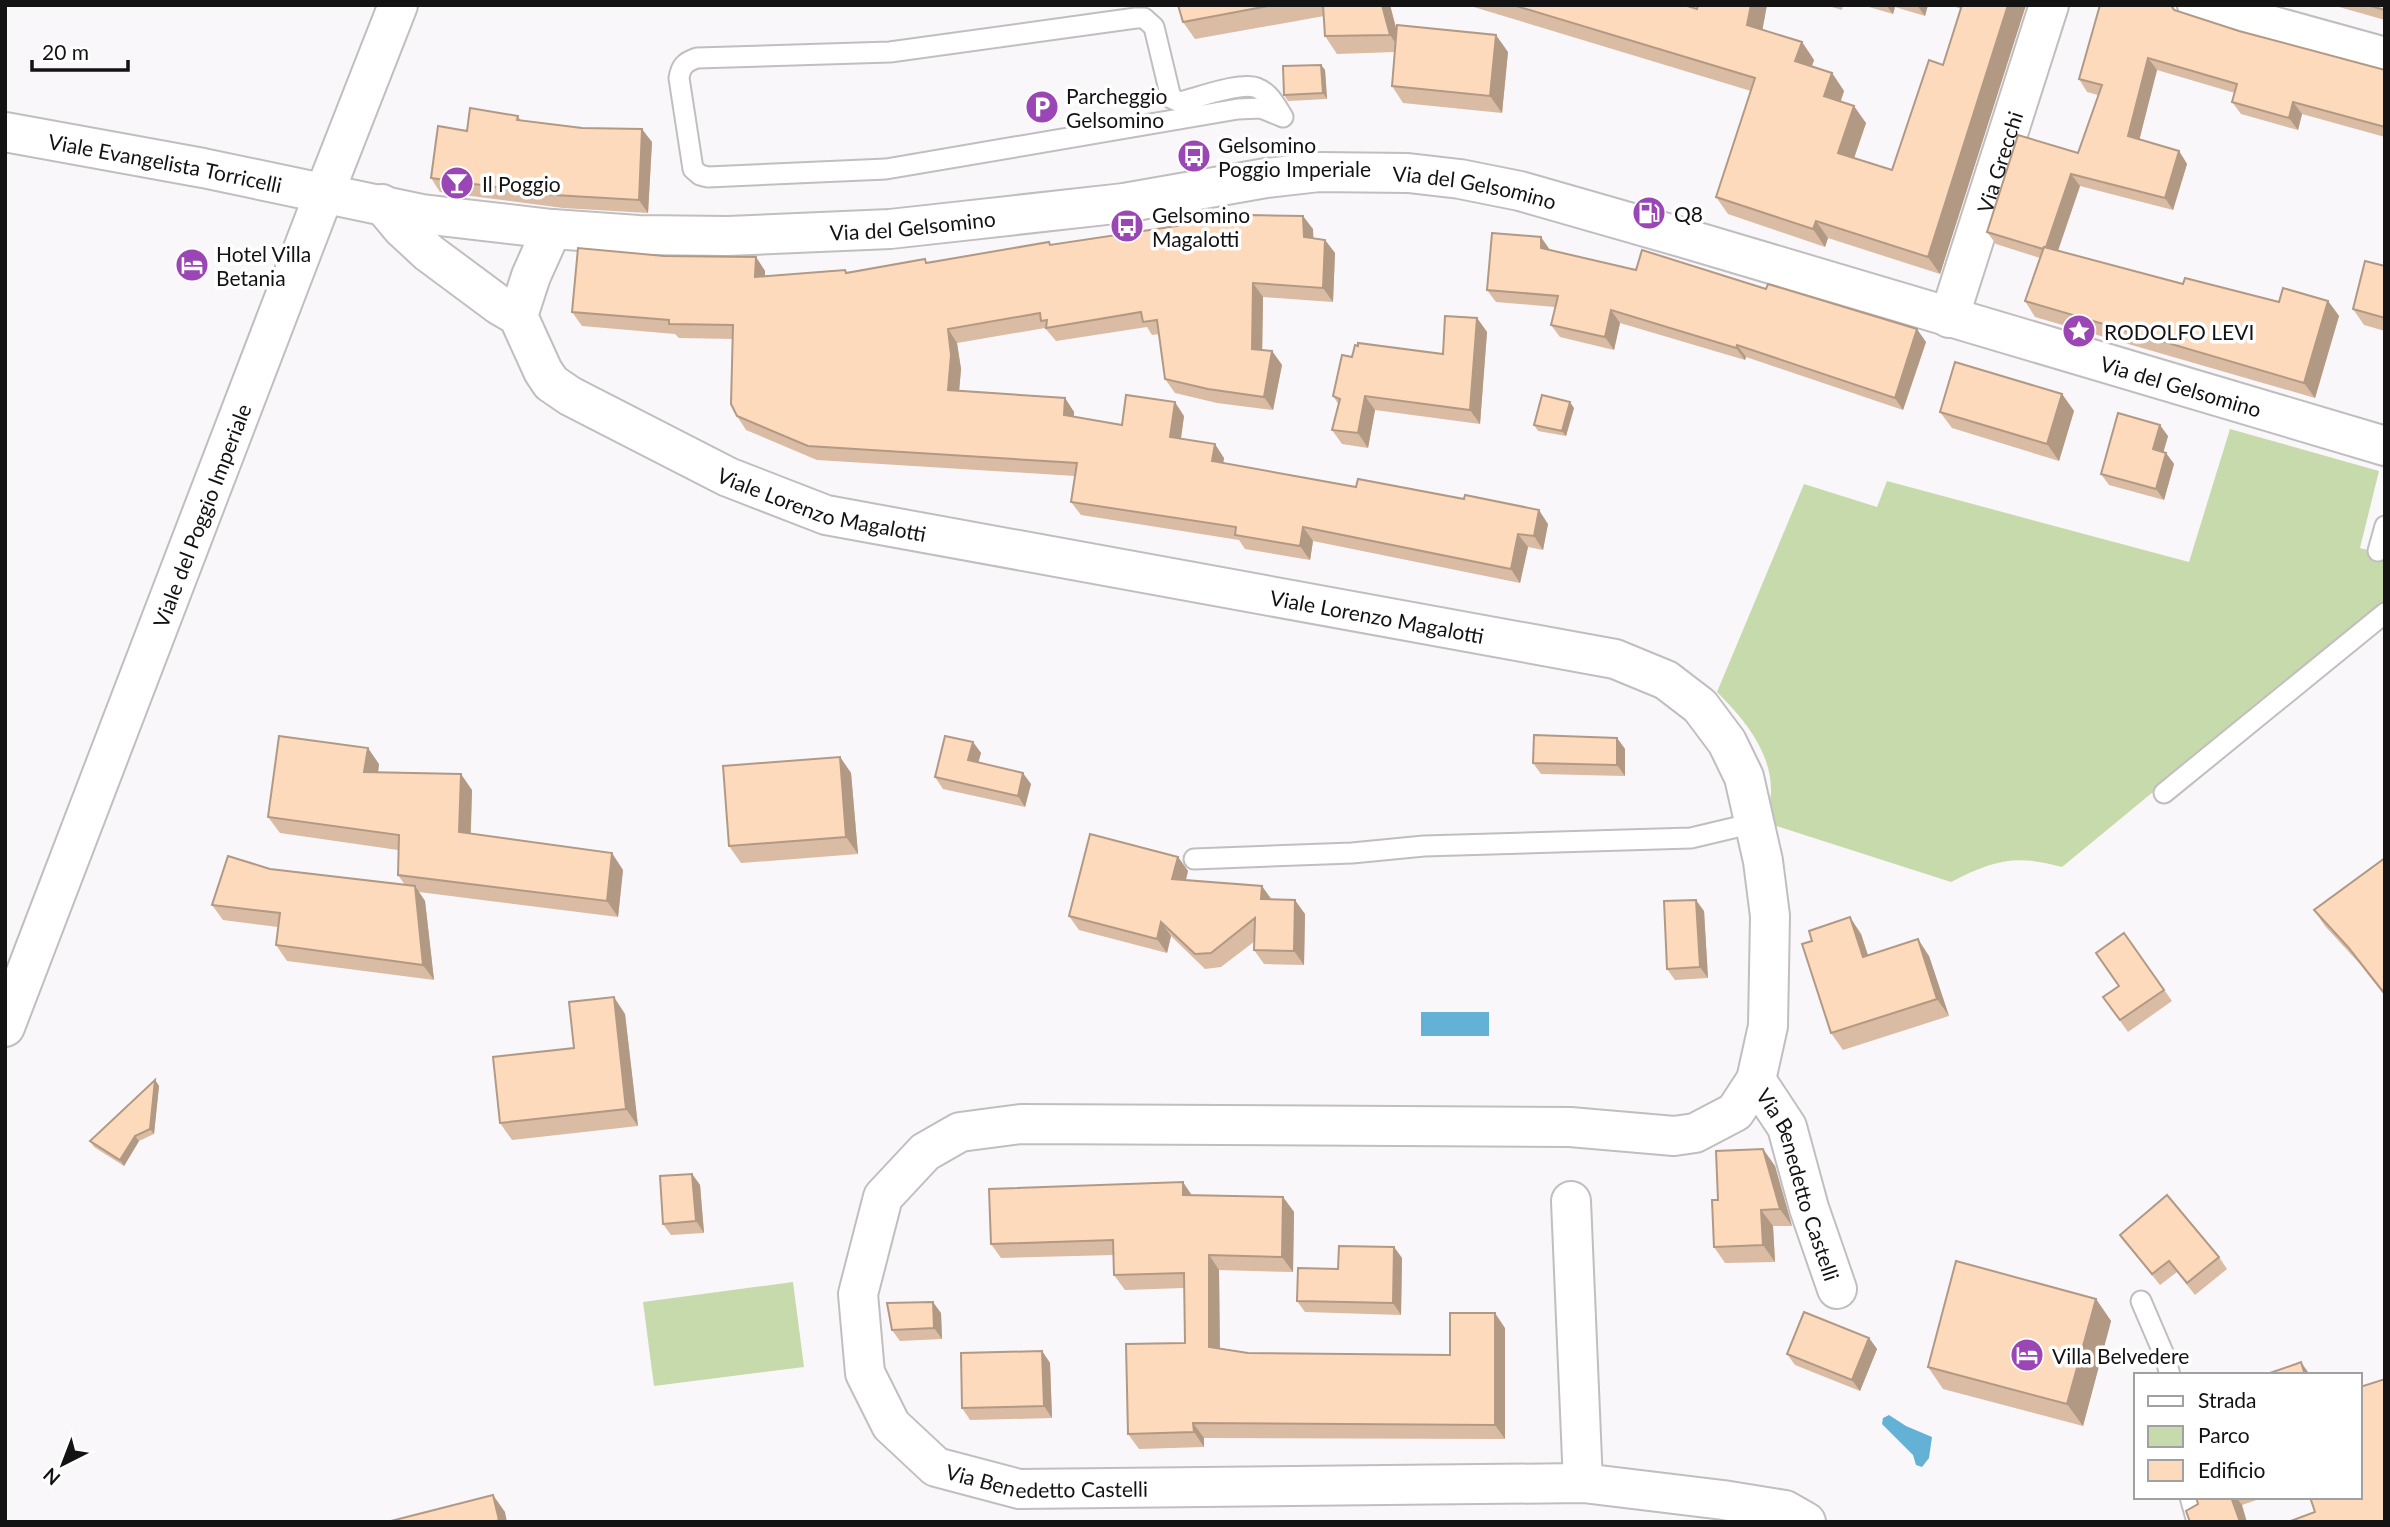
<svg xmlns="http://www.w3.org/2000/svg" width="2390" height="1527" font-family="Lato,sans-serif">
	<rect width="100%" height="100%" fill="#faf7fa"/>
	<g fill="#c7daab">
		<path d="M2230,429L2379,471L2360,548L2385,555V601L2062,867C2015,854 1994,860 1951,882L1764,822C1767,812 1771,800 1771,790C1771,751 1743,718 1717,692L1804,484L1877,507L1887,481L2189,562Z"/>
		<path d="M793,1282L804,1367L654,1386L643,1302Z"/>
	</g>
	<g fill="#63b2d5">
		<rect x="1421" y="1012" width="68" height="24"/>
		<path d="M1889,1415L1906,1426L1932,1437L1929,1458L1922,1467L1916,1465L1913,1455L1882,1424L1883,1418Z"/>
	</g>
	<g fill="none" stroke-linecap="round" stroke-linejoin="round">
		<defs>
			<g id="service">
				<path d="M1136,18H1144L1154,27L1171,98L1180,102C1197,98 1242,81 1257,88C1270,93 1276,106 1283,117L1261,108L1238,109L886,169L708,177L700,175L693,169L679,78C681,66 685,62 697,58L890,52Z"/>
				<path d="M2378,551L2385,526"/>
				<path d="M2164,793L2385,613"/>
				<path d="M1194,859L1352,853L1424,846L1691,838L1754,823"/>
				<path d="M2141,1301L2165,1357L2170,1375"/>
				<path d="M2190,1497L2197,1522"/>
			</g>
			<g id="minor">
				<path d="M2197,5L2385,57"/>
				<path id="s1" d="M382,204L402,228L429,253L499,305L518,316L543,371L551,383L570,396L728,477L826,515L1615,659L1666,680L1700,706L1727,742L1744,777L1763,861L1770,916L1768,1026L1756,1080L1735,1112L1695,1133L1674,1136L1570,1127L1021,1124L960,1132L925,1152L883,1197L858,1294L865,1373L891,1425L936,1467L1019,1489L1583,1483L1723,1500L1785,1510L1806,1522"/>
				<path d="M518,316L531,276L552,229"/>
				<path id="s2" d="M1949,318L2049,5"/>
				<path id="s3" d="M1756,1080L1787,1127L1809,1208L1837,1289"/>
				<path d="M1571,1201L1583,1483"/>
			</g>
			<path id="tertiary" d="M324,194L398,5"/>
			<g id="primary">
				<path id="s4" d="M5,132L203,168L422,214L552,229L638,235L728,236L890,229L1124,203L1266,178L1319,172L1408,173L1460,179L1520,191L1684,238L2385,446"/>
				<path id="s5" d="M5,1027L324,194"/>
			</g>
		</defs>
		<use href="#service" stroke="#c1bec0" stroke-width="23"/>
		<use href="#minor" stroke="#c1bec0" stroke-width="42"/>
		<use href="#tertiary" stroke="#c1bec0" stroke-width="42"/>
		<use href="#primary" stroke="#c1bec0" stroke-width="42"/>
		<use href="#service" stroke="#fff" stroke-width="19"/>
		<use href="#minor" stroke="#fff" stroke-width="38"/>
		<use href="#tertiary" stroke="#fff" stroke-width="38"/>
		<use href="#primary" stroke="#fff" stroke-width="38"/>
	</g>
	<g fill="#dabba3">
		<path d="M1178,5H1390L1397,31L1508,52L1502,113L1403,103L1392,86L1395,52L1337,54L1325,36L1324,16L1195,39L1183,22Z"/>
		<path d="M1467,5H1684L1697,9L1698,5H1767L1762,30L1802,42L1814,60L1812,67L1832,73L1844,91L1840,101L1866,123L1854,158L1892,170L1943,65L1961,9L1951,5H2026L1940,274L1828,238L1825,247L1728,214L1716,197L1751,91Z"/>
		<path d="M1825,5H1843L1842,10Z"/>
		<path d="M1862,5H1928L1925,16L1895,7L1893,14Z"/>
		<path d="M2332,5H2385V20Z"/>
		<path d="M2176,11L2239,31L2385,70V137L2302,114L2298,130L2241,114L2232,102L2235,93L2157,70L2139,140L2179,151L2187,164L2173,210L2080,186L2058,251L2183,284L2279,302L2328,301L2339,316L2315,398L2035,317L2025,301L2040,258L1996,244L1987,232L2078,153L2098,95L2087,92L2079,79Z"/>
		<path d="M1321,65L1325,70L1327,99L1288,101L1284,95Z"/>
		<path d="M518,116L521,121L652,142L648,213L563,208L440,192L431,178L467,131Z"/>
		<path d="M1313,229V238L1325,240L1335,253L1333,302L1263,297L1262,350L1272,351L1282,365L1273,410L1217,403L1175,393L1165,379L1159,334L1152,335L1147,327L1056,341L1045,328L957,343L961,369L959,391L1065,398L1074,412V417L1122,425L1184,416L1181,439L1224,458L1223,464L1548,524L1543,550L1528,547L1520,583L1313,541L1310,560L1245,549L1239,540L1081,515L1071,502L1075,476L817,460L746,430L737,416L733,339L679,338L675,334L582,326L572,312L664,256L756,257L765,271V276L845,270L847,272L928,263L1049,242L1051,245Z"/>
		<path d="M1550,250V251L1926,342L1903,410L1746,357L1745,360L1620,323L1614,350L1560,337L1551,325L1555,307L1496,302L1487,290Z"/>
		<path d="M2385,266V331L2364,325L2353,309Z"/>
		<path d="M1477,318L1487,332L1480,424L1375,410L1368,448L1342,444L1332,430L1339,405L1333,396L1352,357L1443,354Z"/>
		<path d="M2062,394L2074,411L2059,461L1952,428L1940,412Z"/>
		<path d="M1574,408L1566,436L1538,431L1534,425Z"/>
		<path d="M2168,436L2163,452L2166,453L2174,464L2164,500L2109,485L2101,474Z"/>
		<path d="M1617,738L1625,749V776L1541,774L1533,763Z"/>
		<path d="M973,742L981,753L978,762L1031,784L1025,807L943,789L935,777Z"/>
		<path d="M840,757L851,773L858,854L741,863L729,846Z"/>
		<path d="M379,764L378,772L472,790L471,833L623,870L618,917L419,892L425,901L434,980L287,961L276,945L278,927L223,920L212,905L270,869L405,885L398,875V850L280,833L268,817Z"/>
		<path d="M1178,857L1188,871L1186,880L1271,899L1305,914L1304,965L1264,964L1254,950L1255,941L1221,967L1205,969L1171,936L1167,953L1079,930L1069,916Z"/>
		<path d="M2385,858V996L2359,963L2325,926L2314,910Z"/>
		<path d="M1704,911L1708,978L1675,980L1667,969Z"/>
		<path d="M2124,933L2172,1001L2128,1032L2103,997L2119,986Z"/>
		<path d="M1861,934L1868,955L1929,956L1949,1016L1843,1050L1831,1033Z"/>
		<path d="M625,1014L638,1126L512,1140L500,1123L574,1048Z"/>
		<path d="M155,1080L159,1086L154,1134L139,1141L124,1166L94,1147L90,1141Z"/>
		<path d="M1763,1149L1775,1166L1792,1226H1773L1775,1262L1725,1263L1714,1247L1718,1200Z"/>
		<path d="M692,1174L700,1185L704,1233L671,1235L663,1224Z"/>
		<path d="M1192,1195L1283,1197L1294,1212L1293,1272L1219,1270L1220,1348L1248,1353L1450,1355L1505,1328V1439L1204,1438V1447L1139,1449L1128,1434L1185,1343L1184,1288L1125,1290L1114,1275V1255L1001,1258L991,1244Z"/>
		<path d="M2120,1235L2219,1257L2227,1269L2195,1295L2177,1272L2160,1285Z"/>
		<path d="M1394,1247L1402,1258L1401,1315L1305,1312L1297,1301L1338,1269Z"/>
		<path d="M2096,1299L2111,1321L2083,1426L1943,1389L1928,1367Z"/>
		<path d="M941,1313L942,1339L900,1341L892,1330Z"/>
		<path d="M1869,1338L1877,1349L1860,1391L1795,1365L1787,1354Z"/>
		<path d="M1042,1351L1050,1363L1052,1418L970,1420L962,1408Z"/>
		<path d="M2196,1497H2265L2242,1505L2198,1504Z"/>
	</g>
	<g fill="#b29984">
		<path d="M1382,5H1390L1402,52L1390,35Z"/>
		<path d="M1751,5H1767L1760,43L1747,25Z"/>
		<path d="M1886,5H1894L1895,7L1893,14Z"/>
		<path d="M1917,5H1928L1925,16Z"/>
		<path d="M2008,5H2026L1940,274L1928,257Z"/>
		<path d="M1496,35L1508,52L1502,113L1490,96Z"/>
		<path d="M1802,42L1814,60L1807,78L1795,61Z"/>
		<path d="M2148,58L2157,70L2137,149L2128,136Z"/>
		<path d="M1321,65L1325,70L1327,99L1323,93Z"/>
		<path d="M1832,73L1844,91L1837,113L1824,96Z"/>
		<path d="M2293,102L2302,114L2298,130L2289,118Z"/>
		<path d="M1854,106L1866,123L1850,170L1838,153Z"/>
		<path d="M642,129L652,142L648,213L639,200Z"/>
		<path d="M2179,151L2187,164L2173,210L2165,198Z"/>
		<path d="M2071,174L2080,186L2054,262L2046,249Z"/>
		<path d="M1303,216L1313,229L1314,251L1304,237Z"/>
		<path d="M1816,221L1828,238L1825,247L1813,229Z"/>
		<path d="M1541,237L1550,250L1549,261L1541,248Z"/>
		<path d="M1325,240L1335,253L1333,302L1323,288Z"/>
		<path d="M756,257L765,271V291L755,277Z"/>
		<path d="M1253,283L1263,297L1262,363L1252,349Z"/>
		<path d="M2328,301L2339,316L2315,398L2304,383Z"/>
		<path d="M1611,310L1620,323L1614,350L1605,337Z"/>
		<path d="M1477,318L1487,332L1480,424L1470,410Z"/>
		<path d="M948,329L957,343L961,369L958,404L948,390Z"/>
		<path d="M1917,329L1926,342L1903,410L1895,398Z"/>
		<path d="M1737,345L1746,357L1745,360L1736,348Z"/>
		<path d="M1272,351L1282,365L1273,410L1264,397Z"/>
		<path d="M2062,394L2074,411L2059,461L2047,444Z"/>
		<path d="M1365,396L1375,410L1368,448L1358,433Z"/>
		<path d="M1065,398L1074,412L1073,429L1064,415Z"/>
		<path d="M1175,402L1184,416L1179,451L1170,437Z"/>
		<path d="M1570,402L1574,408L1566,436L1562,431Z"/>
		<path d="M2160,425L2168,436L2161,461L2153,449Z"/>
		<path d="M1215,444L1224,458L1221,475L1212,461Z"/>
		<path d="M2166,453L2174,464L2164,500L2156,489Z"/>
		<path d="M1539,510L1548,524L1543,550L1534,536Z"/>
		<path d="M1303,527L1313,541L1310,560L1300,546Z"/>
		<path d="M1518,534L1528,547L1520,583L1511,569Z"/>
		<path d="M1617,738L1625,749V776L1617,765Z"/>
		<path d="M973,742L981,753L976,771L968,760Z"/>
		<path d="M368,748L379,764L376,788L364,772Z"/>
		<path d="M840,757L851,773L858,854L846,837Z"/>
		<path d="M1023,773L1031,784L1025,807L1018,796Z"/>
		<path d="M461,774L472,790L470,848L459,832Z"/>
		<path d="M612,853L623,870L618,917L607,901Z"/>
		<path d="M1178,857L1188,871L1182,894L1172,879Z"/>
		<path d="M415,886L425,901L434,980L423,965Z"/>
		<path d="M1262,886L1272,900L1261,899Z"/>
		<path d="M1295,900L1305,914L1304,965L1294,951Z"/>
		<path d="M1696,900L1704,911L1708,978L1700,967Z"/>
		<path d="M1850,917L1861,934L1874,974L1863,957Z"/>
		<path d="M1161,922L1171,936L1167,953L1157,939Z"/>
		<path d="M1918,939L1929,956L1949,1016L1937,999Z"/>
		<path d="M614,997L625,1014L638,1126L626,1109Z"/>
		<path d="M155,1080L159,1086L154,1134L150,1129Z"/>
		<path d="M135,1136L139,1141L124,1166L120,1160Z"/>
		<path d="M1763,1149L1775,1166L1792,1226L1780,1209Z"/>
		<path d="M692,1174L700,1185L704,1233L696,1221Z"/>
		<path d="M1183,1182L1193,1197L1183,1195Z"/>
		<path d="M1283,1197L1294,1212L1293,1272L1282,1257Z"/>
		<path d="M1761,1210L1773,1226L1775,1262L1763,1245Z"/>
		<path d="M1394,1247L1402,1258L1401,1315L1393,1303Z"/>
		<path d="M1209,1255L1219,1270L1220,1362L1209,1347Z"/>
		<path d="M2096,1299L2111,1321L2083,1426L2067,1404Z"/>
		<path d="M933,1302L941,1313L942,1339L934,1328Z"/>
		<path d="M1495,1313L1505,1328V1439L1495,1425Z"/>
		<path d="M1869,1338L1877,1349L1860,1391L1852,1380Z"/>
		<path d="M1042,1351L1050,1363L1052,1418L1044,1406Z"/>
		<path d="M2301,1362L2310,1375H2305Z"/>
		<path d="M1193,1423L1204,1438V1447L1194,1432Z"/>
		<path d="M493,1495L505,1512L507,1522H500L499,1520Z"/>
		<path d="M2231,1497H2236L2242,1505L2247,1522H2240Z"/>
	</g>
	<g fill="#fedabd" stroke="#b29984" stroke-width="2">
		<path d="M1178,5H1273L1183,22Z"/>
		<path d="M1323,5H1382L1390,35L1325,36Z"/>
		<path d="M1513,5H1684L1697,9L1698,5H1751L1747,25L1802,42L1795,61L1832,73L1824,96L1854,106L1838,153L1892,170L1929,60L1943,65L1962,5H2008L1928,257L1816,221L1813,229L1716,197L1755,78Z"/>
		<path d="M2100,5H2171L2174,10L2239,31L2385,70V127L2293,102L2289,118L2232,102L2237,84L2148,58L2128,136L2179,151L2165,198L2071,174L2046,247H2044L2043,249L1987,232L2018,135L2078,153L2102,85L2079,79Z"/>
		<path d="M2367,5H2385V10Z"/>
		<path d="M1397,25L1496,35L1490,96L1392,86Z"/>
		<path d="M1321,65L1323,93L1284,95L1283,66Z"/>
		<path d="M470,108L518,116L517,120L582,128L642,129L639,200L554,195L431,178L438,126L467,131Z"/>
		<path d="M1250,215L1303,216L1304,237L1325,240L1323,288L1253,283L1252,349L1272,351L1264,397L1208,389L1165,379L1157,320L1143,322L1141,312L1046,328L1047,320L1041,321L1040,313L948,329L951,355L948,390L1065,398L1064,415L1122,425L1126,395L1175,402L1170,437L1215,444L1212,461L1356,487L1358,479L1464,499L1465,495L1539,510L1534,536L1518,534L1511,569L1303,527L1300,546L1235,535L1236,527L1071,502L1077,463L808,446L737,416L731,404L733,325L669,324V320L572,312L578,248L664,256L756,257L755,277L845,270L846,273L925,259L926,263L1049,242L1050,245Z"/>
		<path d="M1492,233L1541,237V248L1636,270L1642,250L1766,289L1768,284L1917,329L1895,398L1737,345L1736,348L1611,310L1605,337L1551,325L1558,296L1487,290Z"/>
		<path d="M2044,247L2183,284L2185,278L2279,302L2283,288L2328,301L2304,383L2025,301Z"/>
		<path d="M2365,261L2385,266V318L2353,309Z"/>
		<path d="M1445,316L1477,318L1470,410L1365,396L1358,433L1332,430L1340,399L1333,396L1342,355L1352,357L1355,345L1358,346V343L1443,354Z"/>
		<path d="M1955,362L2062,394L2047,444L1940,412Z"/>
		<path d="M1542,395L1570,402L1562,431L1534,425Z"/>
		<path d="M2118,413L2160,425L2153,449L2166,453L2156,489L2101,474Z"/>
		<path d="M1534,735L1617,738V765L1533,763Z"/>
		<path d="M279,736L368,748L364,772L461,774L459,832L612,853L607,901L398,875L399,835L268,817Z"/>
		<path d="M945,736L973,742L968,760L1023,773L1018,796L935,777Z"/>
		<path d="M840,757L846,837L729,846L723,766Z"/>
		<path d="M1090,834L1178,857L1172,879L1262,886L1261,899L1295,900L1294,951L1254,950L1255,918L1211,953L1195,954L1161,922L1157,939L1069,916Z"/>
		<path d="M228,856L270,869L415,886L423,965L276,945L280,913L212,905Z"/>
		<path d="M2385,858V994L2348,947L2314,910Z"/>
		<path d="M1696,900L1700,967L1667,969L1664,901Z"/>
		<path d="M1850,917L1863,957L1918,939L1937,999L1831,1033L1802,944L1812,941L1809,931Z"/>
		<path d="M2124,933L2164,990L2120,1020L2103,997L2119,986L2096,953Z"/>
		<path d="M614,997L626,1109L500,1123L493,1057L574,1048L569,1002Z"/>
		<path d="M155,1080L150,1129L135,1136L120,1160L90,1141Z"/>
		<path d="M1763,1149L1780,1209L1761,1210L1763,1245L1714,1247L1712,1200H1718L1716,1151Z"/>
		<path d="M692,1174L696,1221L663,1224L660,1176Z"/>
		<path d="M1183,1182V1195L1283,1197L1282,1257L1209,1255V1347L1248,1353L1450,1355V1313H1495V1425L1193,1423L1194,1432L1128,1434L1126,1344L1185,1343L1184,1273L1114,1275L1113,1240L991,1244L989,1189Z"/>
		<path d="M2167,1195L2219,1257L2187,1283L2169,1261L2152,1274L2120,1235Z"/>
		<path d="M1339,1246L1394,1247L1393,1303L1297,1301L1298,1268L1338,1269Z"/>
		<path d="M1956,1261L2096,1299L2067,1404L1928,1367Z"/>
		<path d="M933,1302L934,1328L892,1330L887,1303Z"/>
		<path d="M1804,1312L1869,1338L1852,1380L1787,1354Z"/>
		<path d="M1042,1351L1044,1406L962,1408L961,1353Z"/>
		<path d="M2301,1362L2305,1375H2264L2296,1364Z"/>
		<path d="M2385,1379V1522H2288L2315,1512L2310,1497H2360V1387Z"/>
		<path d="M493,1495L499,1520L494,1522H387Z"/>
		<path d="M2196,1497H2231L2240,1522H2190L2186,1511L2198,1504Z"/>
	</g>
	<defs>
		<symbol id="parking-disc" viewBox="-11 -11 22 22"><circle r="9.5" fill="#9a46b4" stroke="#fff"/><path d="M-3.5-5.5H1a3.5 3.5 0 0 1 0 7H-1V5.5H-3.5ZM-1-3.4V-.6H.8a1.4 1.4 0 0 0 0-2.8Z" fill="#fff"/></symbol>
		<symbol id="bus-disc" viewBox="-11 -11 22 22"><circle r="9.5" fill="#9a46b4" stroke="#fff"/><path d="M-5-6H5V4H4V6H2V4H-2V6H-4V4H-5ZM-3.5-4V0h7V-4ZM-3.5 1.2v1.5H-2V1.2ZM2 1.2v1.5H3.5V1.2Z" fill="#fff"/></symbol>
		<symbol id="bar-disc" viewBox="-11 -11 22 22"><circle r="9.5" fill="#9a46b4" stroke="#fff"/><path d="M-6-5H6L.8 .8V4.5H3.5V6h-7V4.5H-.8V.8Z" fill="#fff"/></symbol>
		<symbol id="fuel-disc" viewBox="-11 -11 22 22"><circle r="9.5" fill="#9a46b4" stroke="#fff"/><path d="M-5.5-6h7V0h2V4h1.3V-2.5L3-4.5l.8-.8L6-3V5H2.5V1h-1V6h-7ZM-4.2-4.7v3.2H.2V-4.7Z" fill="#fff"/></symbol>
		<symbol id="hotel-disc" viewBox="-11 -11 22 22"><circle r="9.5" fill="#9a46b4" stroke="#fff"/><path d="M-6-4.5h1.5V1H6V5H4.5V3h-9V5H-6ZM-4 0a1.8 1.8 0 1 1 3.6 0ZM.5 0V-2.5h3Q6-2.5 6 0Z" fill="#fff"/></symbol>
		<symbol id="sight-disc" viewBox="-11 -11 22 22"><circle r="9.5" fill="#9a46b4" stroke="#fff"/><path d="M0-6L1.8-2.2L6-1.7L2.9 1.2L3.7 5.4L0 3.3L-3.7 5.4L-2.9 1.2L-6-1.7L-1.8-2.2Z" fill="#fff"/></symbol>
	</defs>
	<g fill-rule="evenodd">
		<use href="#parking-disc" x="1023" y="88" width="38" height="38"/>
		<use href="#bus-disc" x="1175" y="137" width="38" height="38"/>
		<use href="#bar-disc" x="438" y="164" width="38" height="38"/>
		<use href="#fuel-disc" x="1630" y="194" width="38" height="38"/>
		<use href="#bus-disc" x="1108" y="207" width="38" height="38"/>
		<use href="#hotel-disc" x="173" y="246" width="38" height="38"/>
		<use href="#sight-disc" x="2060" y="312" width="38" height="38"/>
		<use href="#hotel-disc" x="2008" y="1336" width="38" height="38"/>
	</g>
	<g text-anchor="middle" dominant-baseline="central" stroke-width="7" stroke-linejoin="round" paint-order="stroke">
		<g font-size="21" fill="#141314" stroke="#fff" text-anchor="start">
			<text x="1066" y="95">Parcheggio<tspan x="1066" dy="24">Gelsomino</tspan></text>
			<text x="1218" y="144">Gelsomino<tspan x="1218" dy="24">Poggio Imperiale</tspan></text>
			<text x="482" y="183">Il Poggio</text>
			<text x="1674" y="213">Q8</text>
			<text x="1152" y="214">Gelsomino<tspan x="1152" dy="24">Magalotti</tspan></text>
			<text x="216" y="253">Hotel Villa<tspan x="216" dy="24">Betania</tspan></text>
			<text x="2104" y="331">RODOLFO LEVI</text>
			<text x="2052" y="1355">Villa Belvedere</text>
		</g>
		<g font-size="21" fill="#141314" stroke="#fff">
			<text stroke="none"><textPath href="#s4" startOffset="163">Viale Evangelista Torricelli</textPath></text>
			<text stroke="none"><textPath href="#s2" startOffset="164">Via Grecchi</textPath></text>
			<text stroke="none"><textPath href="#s4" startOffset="1484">Via del Gelsomino</textPath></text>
			<text stroke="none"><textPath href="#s4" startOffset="917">Via del Gelsomino</textPath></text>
			<text stroke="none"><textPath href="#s4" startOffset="2219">Via del Gelsomino</textPath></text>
			<text stroke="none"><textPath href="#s1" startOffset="551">Viale Lorenzo Magalotti</textPath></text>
			<text stroke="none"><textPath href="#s5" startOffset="548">Viale del Poggio Imperiale</textPath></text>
			<text stroke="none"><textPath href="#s1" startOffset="1118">Viale Lorenzo Magalotti</textPath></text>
			<text stroke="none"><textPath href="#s3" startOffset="114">Via Benedetto Castelli</textPath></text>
			<text stroke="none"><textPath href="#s1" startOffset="3182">Via Benedetto Castelli</textPath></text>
		</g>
	</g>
	<rect width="2390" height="1527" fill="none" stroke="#141314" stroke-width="14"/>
	<rect x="2134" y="1373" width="228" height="126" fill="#ffffff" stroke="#a1a1a1" stroke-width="2"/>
	<rect x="2148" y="1396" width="35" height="10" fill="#ffffff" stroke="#a1a1a1" stroke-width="2"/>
	<text x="2198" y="1408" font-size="21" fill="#141314">Strada</text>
	<rect x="2148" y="1426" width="35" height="21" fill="#c7daab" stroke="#a1a1a1" stroke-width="2"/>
	<text x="2198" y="1443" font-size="21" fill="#141314">Parco</text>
	<rect x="2148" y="1460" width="35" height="21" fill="#fedabd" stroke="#a1a1a1" stroke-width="2"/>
	<text x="2198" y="1478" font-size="21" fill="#141314">Edificio</text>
	<g transform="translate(63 1464) rotate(222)" stroke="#ffffff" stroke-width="5" paint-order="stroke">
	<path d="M0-5L12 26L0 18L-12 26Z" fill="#141314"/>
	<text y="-10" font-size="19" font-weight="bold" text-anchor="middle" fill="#141314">N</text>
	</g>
	<path d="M32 60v10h96v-10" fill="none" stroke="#141314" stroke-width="3.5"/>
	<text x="42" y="60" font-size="21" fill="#141314" stroke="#ffffff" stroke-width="5" paint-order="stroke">20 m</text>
</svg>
